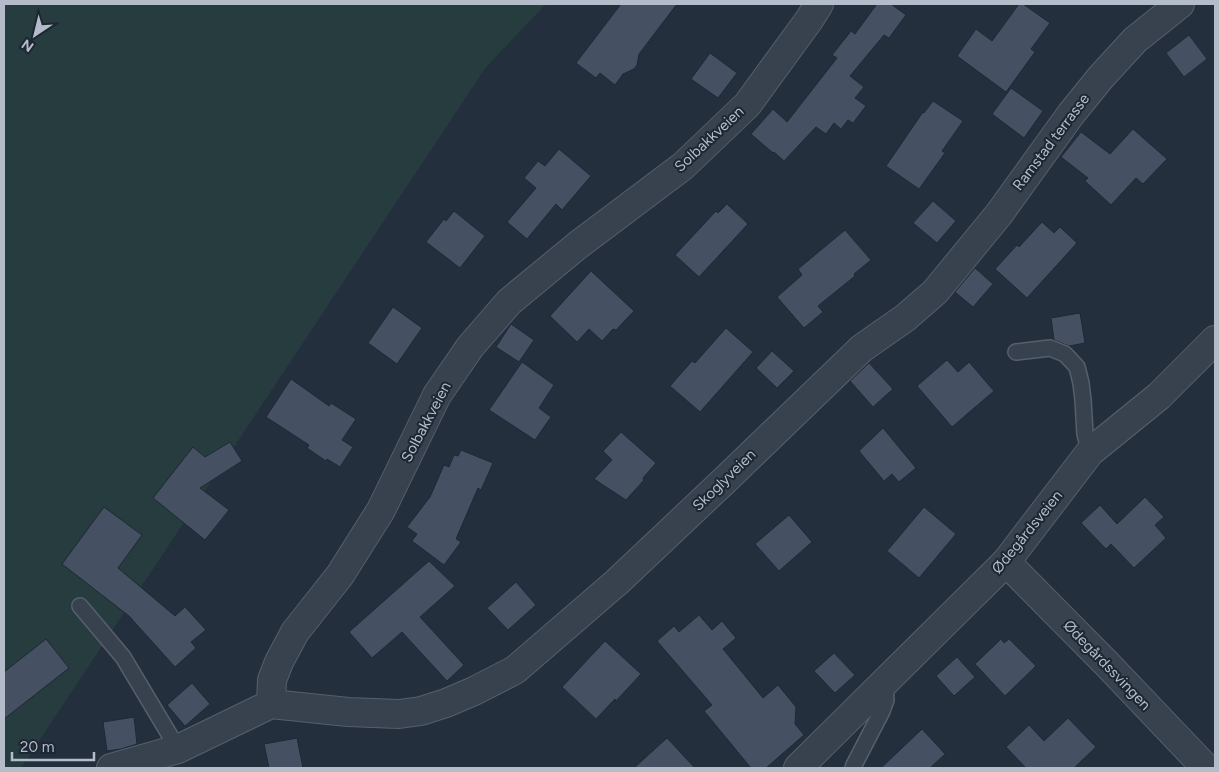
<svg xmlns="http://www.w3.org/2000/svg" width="1219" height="772" font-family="Figtree,sans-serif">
	<rect width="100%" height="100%" fill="#242f3e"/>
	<path fill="#263c3f" d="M4,4H546L486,67L21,768H4Z"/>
	<g fill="#455162" stroke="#1f2835">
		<path d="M621,4H677L639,54L637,65L634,69L623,74L615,85L600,73L596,78L576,63Z"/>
		<path d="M877,4H891L906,15L889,38L884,35L850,76L864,87L855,98L866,106L853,123L848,120L841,129L834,123L826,134L816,127L784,161L774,152L773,153L751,134L773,109L787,122L837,58L832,55L851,31L855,34Z"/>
		<path d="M1019,4H1023L1050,23L1031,49L1035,52L1006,92L957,56L976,29L992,41Z"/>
		<path d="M1189,35L1207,59L1184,77L1166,53Z"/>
		<path d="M710,53L737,73L718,98L691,79Z"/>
		<path d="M1011,88L1043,111L1024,138L992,114Z"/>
		<path d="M933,101L963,121L942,151L945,153L919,189L886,166L923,112L924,113Z"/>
		<path d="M1133,129L1167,159L1143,184L1136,178L1111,205L1085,181L1088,178L1061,157L1081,132L1110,154Z"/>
		<path d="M559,149L591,176L562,210L556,204L527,239L507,222L536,188L524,178L538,161L545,166Z"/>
		<path d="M933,201L956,221L937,243L913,223Z"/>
		<path d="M727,204L748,224L699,277L675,255L716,211L718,213Z"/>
		<path d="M454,211L485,236L460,268L426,242L444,219L446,221Z"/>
		<path d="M1042,222L1054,233L1060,227L1077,243L1027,298L995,269L1017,245L1019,247Z"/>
		<path d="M845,230L871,260L854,274L855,276L818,306L823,312L804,328L777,297L802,275L798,269Z"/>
		<path d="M975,268L993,284L973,307L955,292Z"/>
		<path d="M591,271L634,311L616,330L613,329L602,341L589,329L577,342L550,316Z"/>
		<path d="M393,307L422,328L397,364L368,343Z"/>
		<path d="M1080,313L1085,343L1069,346L1054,340L1051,318Z"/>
		<path d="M511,324L534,340L519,362L496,347Z"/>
		<path d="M726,328L753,352L700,412L670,386L692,361L695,363Z"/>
		<path d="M772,351L794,371L777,388L756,368Z"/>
		<path d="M947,360L958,372L969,362L994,391L952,427L917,386Z"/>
		<path d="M522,362L554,385L539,408L551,417L535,440L489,410Z"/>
		<path d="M869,363L893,389L873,407L850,381Z"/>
		<path d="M291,379L329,406L331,403L356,419L342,440L353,447L340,467L327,459L326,461L307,448L309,445L266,417Z"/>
		<path d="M883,428L916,468L899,482L892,474L884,481L859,451Z"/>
		<path d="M621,432L656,463L643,478L644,480L626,500L594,479L612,460L603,451Z"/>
		<path d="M230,442L242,461L200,488L229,510L205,540L153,498L193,447L205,457Z"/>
		<path d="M461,450L493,463L481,490L478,488L456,539L461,542L444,565L412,541L417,534L407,527L430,497L444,465L449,467L454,455L458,456Z"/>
		<path d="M1145,497L1164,517L1155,525L1166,538L1134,568L1111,544L1106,549L1081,523L1100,505L1117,524Z"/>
		<path d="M104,507L142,535L118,568L175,616L185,607L206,630L191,642L196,648L175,667L129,616L62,564Z"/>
		<path d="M924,507L956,534L919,578L887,551Z"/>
		<path d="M789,515L812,542L779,571L755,544Z"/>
		<path d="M429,561L455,586L420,617L464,665L447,681L402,632L372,658L349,632Z"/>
		<path d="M516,582L536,605L508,630L487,608Z"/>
		<path d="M699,615L712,630L722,621L736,638L723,649L763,698L778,685L796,707L795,724L804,735L766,768H751L704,711L712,705L657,641L674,626L679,632Z"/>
		<path d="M46,639L69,668L4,719V672Z"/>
		<path d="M1001,639L1004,643L1009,639L1036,666L1005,696L975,664Z"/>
		<path d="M605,641L641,674L616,701L615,699L596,719L562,687Z"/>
		<path d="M834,653L855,675L835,693L814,671Z"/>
		<path d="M957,657L975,677L954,696L936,676Z"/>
		<path d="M192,683L210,704L185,726L167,705Z"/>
		<path d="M134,717L137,744L121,749L107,751L103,722Z"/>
		<path d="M1068,718L1096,747L1074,768H1026L1006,747L1029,725L1044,741Z"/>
		<path d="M922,729L945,754L930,768H881Z"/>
		<path d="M297,738L303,768H269L264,744Z"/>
		<path d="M667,738L695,768H634Z"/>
	</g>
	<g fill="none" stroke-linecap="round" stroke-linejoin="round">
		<defs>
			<g id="service">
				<path d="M1016,352L1050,348L1065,354L1077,367L1081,383L1083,400L1085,434L1090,452"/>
				<path d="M80,606L123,657L178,749"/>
				<path d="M853,768L854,765L882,711L886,700L885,683"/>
			</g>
			<g id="minor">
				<path d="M1006,562L1107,664L1206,768"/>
				<path d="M271,704L348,712L399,714L421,711L446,703L474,691L515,670L617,582L725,480L862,348L905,318L935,292L999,214L1071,114L1101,77L1135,40L1180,4"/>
				<path d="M271,704L272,680L279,662L295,632L340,575L381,510L437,395L470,347L509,302L578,245L683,166L747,105L809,20L819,4"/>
				<path d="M111,768L178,749L271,704"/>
				<path d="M798,768L1006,562L1090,452L1159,396L1215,340"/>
			</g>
		</defs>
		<use href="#service" stroke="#565f6c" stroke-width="18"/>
		<use href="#minor" stroke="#565f6c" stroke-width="30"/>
		<use href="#service" stroke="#38414e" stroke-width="15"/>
		<use href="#minor" stroke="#38414e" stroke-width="28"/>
	</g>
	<g text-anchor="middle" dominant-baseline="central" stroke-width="4" stroke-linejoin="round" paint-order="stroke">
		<g font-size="15" fill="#b4bcc9" stroke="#1d2633">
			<text transform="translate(709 139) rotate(-43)">Solbakkveien</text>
			<text transform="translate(1051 142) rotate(-53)">Ramstad terrasse</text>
			<text transform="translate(426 422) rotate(-62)">Solbakkveien</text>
			<text transform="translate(724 480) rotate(-44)">Skoglyveien</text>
			<text transform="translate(1027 532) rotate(-51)">Ødegårdsveien</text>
			<text transform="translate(1107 665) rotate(46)">Ødegårdssvingen</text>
		</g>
	</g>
	<rect width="1219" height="772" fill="none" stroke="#b4bcc9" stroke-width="10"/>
	<g transform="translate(35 35) rotate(215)" stroke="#1d2633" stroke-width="4" paint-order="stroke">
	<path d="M0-4L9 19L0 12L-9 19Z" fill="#b4bcc9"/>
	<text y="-8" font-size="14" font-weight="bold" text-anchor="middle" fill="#b4bcc9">N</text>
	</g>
	<path d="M12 752v8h82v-8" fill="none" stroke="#b4bcc9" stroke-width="2.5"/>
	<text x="20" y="752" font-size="15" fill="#b4bcc9" stroke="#1d2633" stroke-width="4" paint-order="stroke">20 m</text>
</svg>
